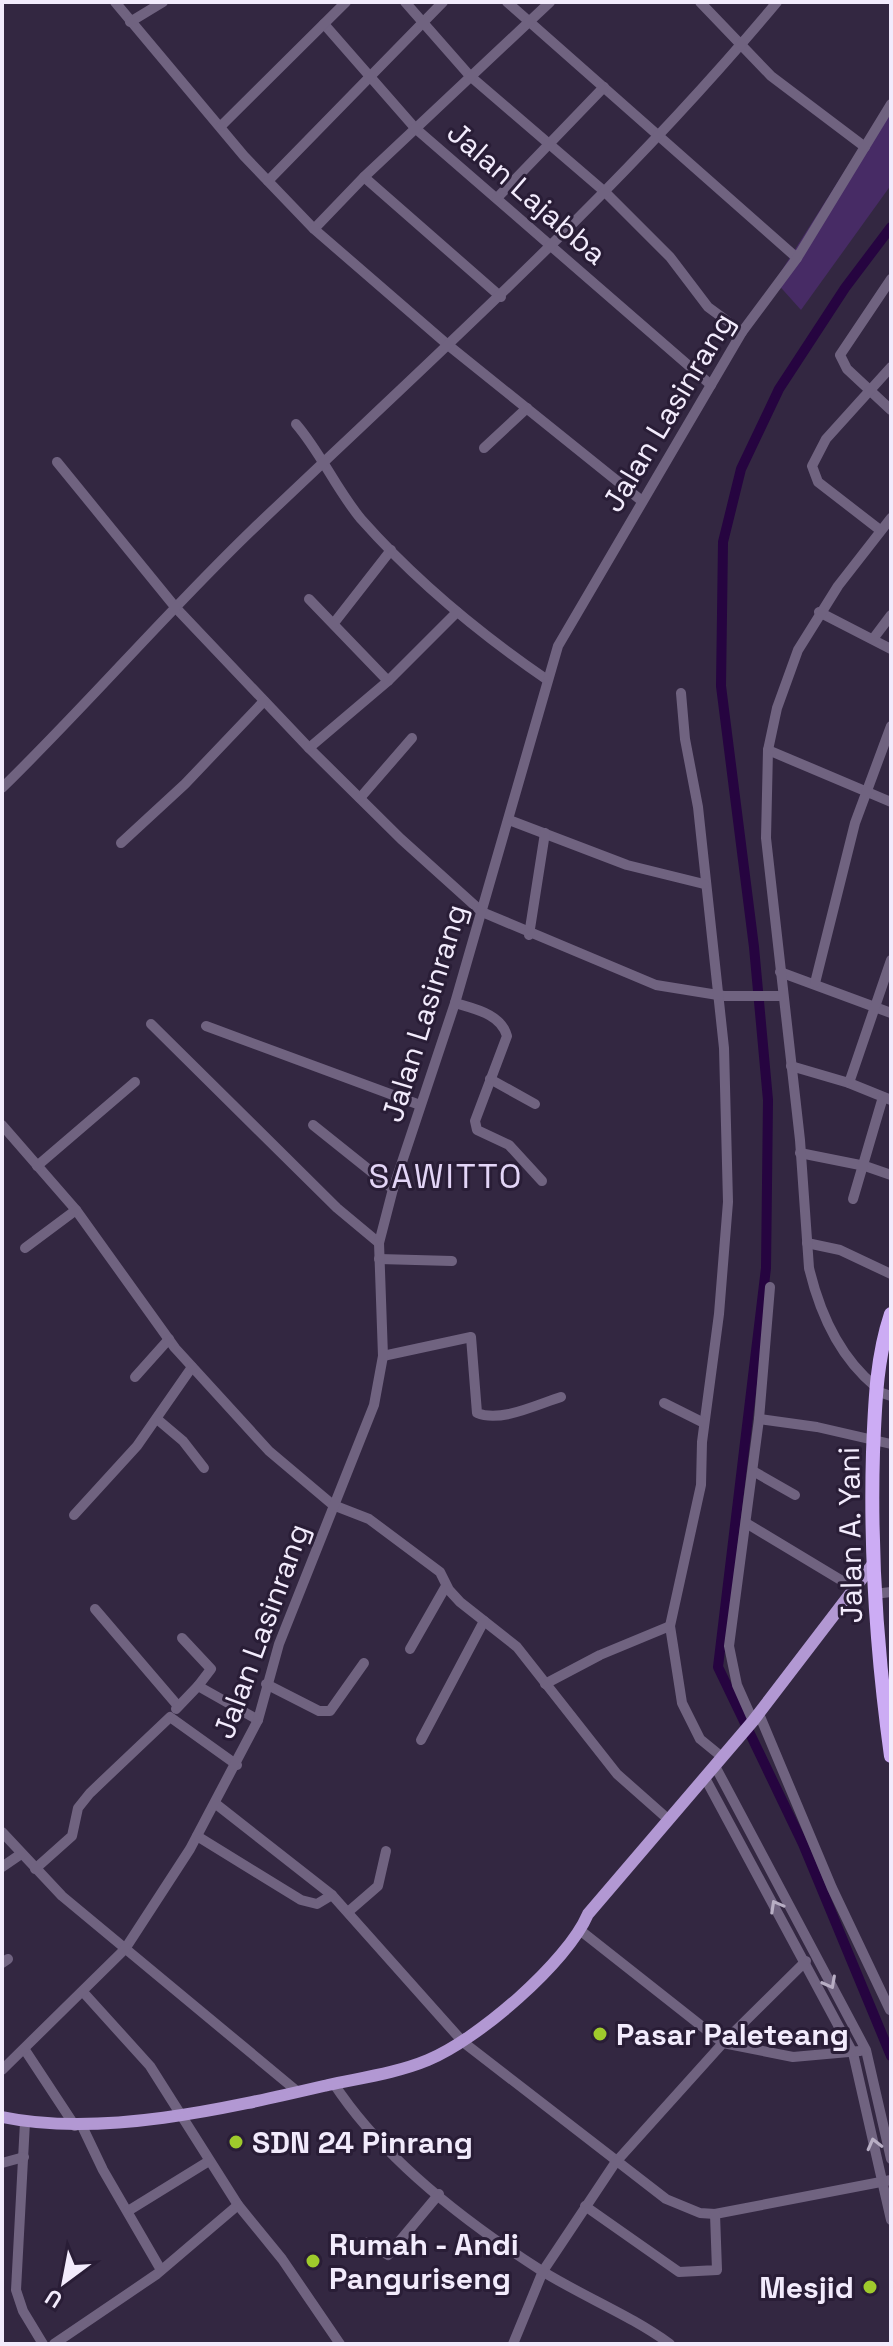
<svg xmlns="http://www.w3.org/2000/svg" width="893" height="2346" font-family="'Space Grotesk',sans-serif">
	<rect width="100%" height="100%" fill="#332741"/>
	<path fill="#472b65" d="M891,98V185L801,310L775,281Z"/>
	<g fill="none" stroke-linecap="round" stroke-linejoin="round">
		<path stroke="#260440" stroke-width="10" d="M891,227L845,288L779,389L741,469L723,542L721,686L754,947L768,1100L766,1268L718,1667L803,1844L891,2056"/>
		<g stroke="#706380" stroke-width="10">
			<path d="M115,2L244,156L314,229L448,345L642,501"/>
			<path d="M405,2L470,76L605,192L670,257L708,307L742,332"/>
			<path d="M507,2L797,258"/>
			<path d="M700,2L771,76L865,147"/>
			<path d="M130,22L163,2"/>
			<path d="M324,24L415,128L711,385"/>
			<path d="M221,126L346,2"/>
			<path d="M364,177L501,297"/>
			<path d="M268,181L443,2"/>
			<path d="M497,198L604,87"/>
			<path d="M314,229L364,177L550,2"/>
			<path d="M891,279L840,355L847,369L891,410"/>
			<path d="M296,424C321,453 336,489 361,519C415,580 479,633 546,679"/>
			<path d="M484,448L527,408"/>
			<path d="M57,462L176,608L309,748L401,839L482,912L656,985L724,996H782"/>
			<path d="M880,530L818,482L812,466L826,439L891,367"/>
			<path d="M309,599L388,681"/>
			<path d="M819,612L891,649"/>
			<path d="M334,623L391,550"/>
			<path d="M873,639L891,615"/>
			<path d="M681,693L685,739L698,807L724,1048L728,1202L719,1314L702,1442L701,1485L670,1626L682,1703L700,1739L722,1757"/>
			<path d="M309,748L388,681L457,612"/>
			<path d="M768,750L891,802"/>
			<path d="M2,788C88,704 165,614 251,531C431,359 617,194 777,2"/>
			<path d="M360,798L412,738"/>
			<path d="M509,820L627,865L704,884"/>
			<path d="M121,843L185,784L264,701"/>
			<path d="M529,935L545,833"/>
			<path d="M780,972L891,1013"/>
			<path d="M815,983L855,823L891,726"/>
			<path d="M455,1003C475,1009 501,1014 507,1036L475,1121L477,1130L509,1145L542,1181"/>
			<path d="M151,1024L337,1208L379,1243"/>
			<path d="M206,1026L420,1105"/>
			<path d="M791,1066L849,1083L891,960"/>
			<path d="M490,1079L535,1104"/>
			<path d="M849,1083L891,1100"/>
			<path d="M2,1125L76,1210L175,1348L269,1451L333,1505L369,1519L440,1572L449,1590L460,1602L517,1647L617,1774L669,1820"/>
			<path d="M313,1125L393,1189"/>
			<path d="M800,1153L865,1166L891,1175"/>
			<path d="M37,1166L135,1082"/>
			<path d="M853,1199L883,1097"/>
			<path d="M807,1243L840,1250L891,1274"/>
			<path d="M25,1248L76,1210"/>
			<path d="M379,1259L452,1261"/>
			<path d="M383,1356L471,1337L477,1413C501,1423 538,1404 561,1397"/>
			<path d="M135,1377L169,1339"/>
			<path d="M876,1387C839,1357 820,1314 809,1268L800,1140L766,838L768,750L777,708L798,650L838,586L891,518"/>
			<path d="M876,1391L891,1396"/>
			<path d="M664,1403L704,1423"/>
			<path d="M157,1419L183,1441L204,1468"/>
			<path d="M759,1419L817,1427L891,1444"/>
			<path d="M753,1471L795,1495"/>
			<path d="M74,1515L137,1446L192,1367"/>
			<path d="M746,1523L854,1588"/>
			<path d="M874,1594L891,1592"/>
			<path d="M95,1609L178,1706"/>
			<path d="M182,1638L211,1669L198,1686"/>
			<path d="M410,1649L446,1586"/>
			<path d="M266,1684L319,1711H330L364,1663"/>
			<path d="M545,1684L600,1655L670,1626"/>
			<path d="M176,1709L198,1686L258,1720"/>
			<path d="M759,1714L832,1888L890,2010"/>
			<path d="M753,1721L737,1685L729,1646L759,1419L770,1287"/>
			<path d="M421,1740L484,1621"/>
			<path d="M715,1766L866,2050L891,2159"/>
			<path d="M705,1778L853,2053L891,2220"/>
			<path d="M216,1804L332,1895L463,2042L666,2199L700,2213L715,2214L891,2180"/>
			<path d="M2,1832L62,1896L298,2092"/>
			<path d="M197,1836L301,1900L317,1904L332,1895"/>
			<path d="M2,1867L21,1854"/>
			<path d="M35,1869L72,1836L78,1808L90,1793L170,1717L237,1765"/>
			<path d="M348,1912L378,1886L386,1851"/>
			<path d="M581,1931L723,2043L793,2057L860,2051"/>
			<path d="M2,1963L8,1959"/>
			<path d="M84,1993L150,2066L238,2205L282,2259L340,2344"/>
			<path d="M25,2050L75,2126"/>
			<path d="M2,2070L125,1949L190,1849L258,1720L279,1644L374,1405L383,1356L379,1243L393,1189L455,1003L558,646L742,332L797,258L891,104"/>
			<path d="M334,2084C384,2160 465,2222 542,2271C584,2297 630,2315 670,2344"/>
			<path d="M25,2122L16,2290L23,2311L43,2344"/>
			<path d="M82,2126L103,2170L161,2270"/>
			<path d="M2,2163L24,2157"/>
			<path d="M585,2206L679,2272L717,2270L715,2214"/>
			<path d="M128,2211L209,2161"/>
			<path d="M366,2242L388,2255L439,2194"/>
			<path d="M54,2344L157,2274L238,2205"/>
			<path d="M513,2344L543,2271L615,2163L723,2043L806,1961"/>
		</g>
		<path stroke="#b298d3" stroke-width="12" d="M2,2117C102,2138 229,2108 328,2085C360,2078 397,2073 428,2060C477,2040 567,1963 588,1914L753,1721L873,1564"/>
		<path stroke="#ccacf4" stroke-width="14" d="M891,1314C876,1359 875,1405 873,1452C870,1554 877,1655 891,1756"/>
	</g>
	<defs><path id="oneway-chevron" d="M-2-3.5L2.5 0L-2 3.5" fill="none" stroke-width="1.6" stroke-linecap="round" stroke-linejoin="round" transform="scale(2)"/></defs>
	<g stroke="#b8aec4">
		<use href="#oneway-chevron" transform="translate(776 1906) rotate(-119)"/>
		<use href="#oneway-chevron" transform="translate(830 1983) rotate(62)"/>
		<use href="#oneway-chevron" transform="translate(874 2144) rotate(-104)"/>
	</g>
	<g fill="#9fca2c" stroke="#291d36" stroke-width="3">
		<circle cx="600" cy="2034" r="8"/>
		<circle cx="236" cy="2142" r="8"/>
		<circle cx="313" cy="2261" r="8"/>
		<circle cx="870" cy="2287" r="8"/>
	</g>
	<g text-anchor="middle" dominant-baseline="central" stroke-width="6" stroke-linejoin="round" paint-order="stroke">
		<g font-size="30" fill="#f2ebfc" stroke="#291d36">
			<text transform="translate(527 193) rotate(41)">Jalan Lajabba</text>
			<text transform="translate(668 412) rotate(-59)">Jalan Lasinrang</text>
			<text transform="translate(424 1013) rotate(-73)">Jalan Lasinrang</text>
			<text transform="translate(850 1535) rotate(-91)">Jalan A. Yani</text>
			<text transform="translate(261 1631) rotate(-70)">Jalan Lasinrang</text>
		</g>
		<g font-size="30" font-weight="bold" fill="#f2ebfc" stroke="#291d36" text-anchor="start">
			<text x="616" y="2034">Pasar Paleteang</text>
			<text x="252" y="2142">SDN 24 Pinrang</text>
			<text x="329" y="2244">Rumah - Andi<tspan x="329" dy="34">Panguriseng</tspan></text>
			<text x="854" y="2287" text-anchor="end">Mesjid</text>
		</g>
		<g font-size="34" letter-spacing="2" fill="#e3d5f7" stroke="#291d36">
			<text x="446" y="1176">SAWITTO</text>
		</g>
	</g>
	<rect width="893" height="2346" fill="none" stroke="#f2ebfc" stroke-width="8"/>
	<g transform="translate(64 2282) rotate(212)" stroke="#291d36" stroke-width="6" paint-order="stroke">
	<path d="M0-6L14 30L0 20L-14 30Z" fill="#f2ebfc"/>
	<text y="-12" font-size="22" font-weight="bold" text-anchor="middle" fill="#f2ebfc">U</text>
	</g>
</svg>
